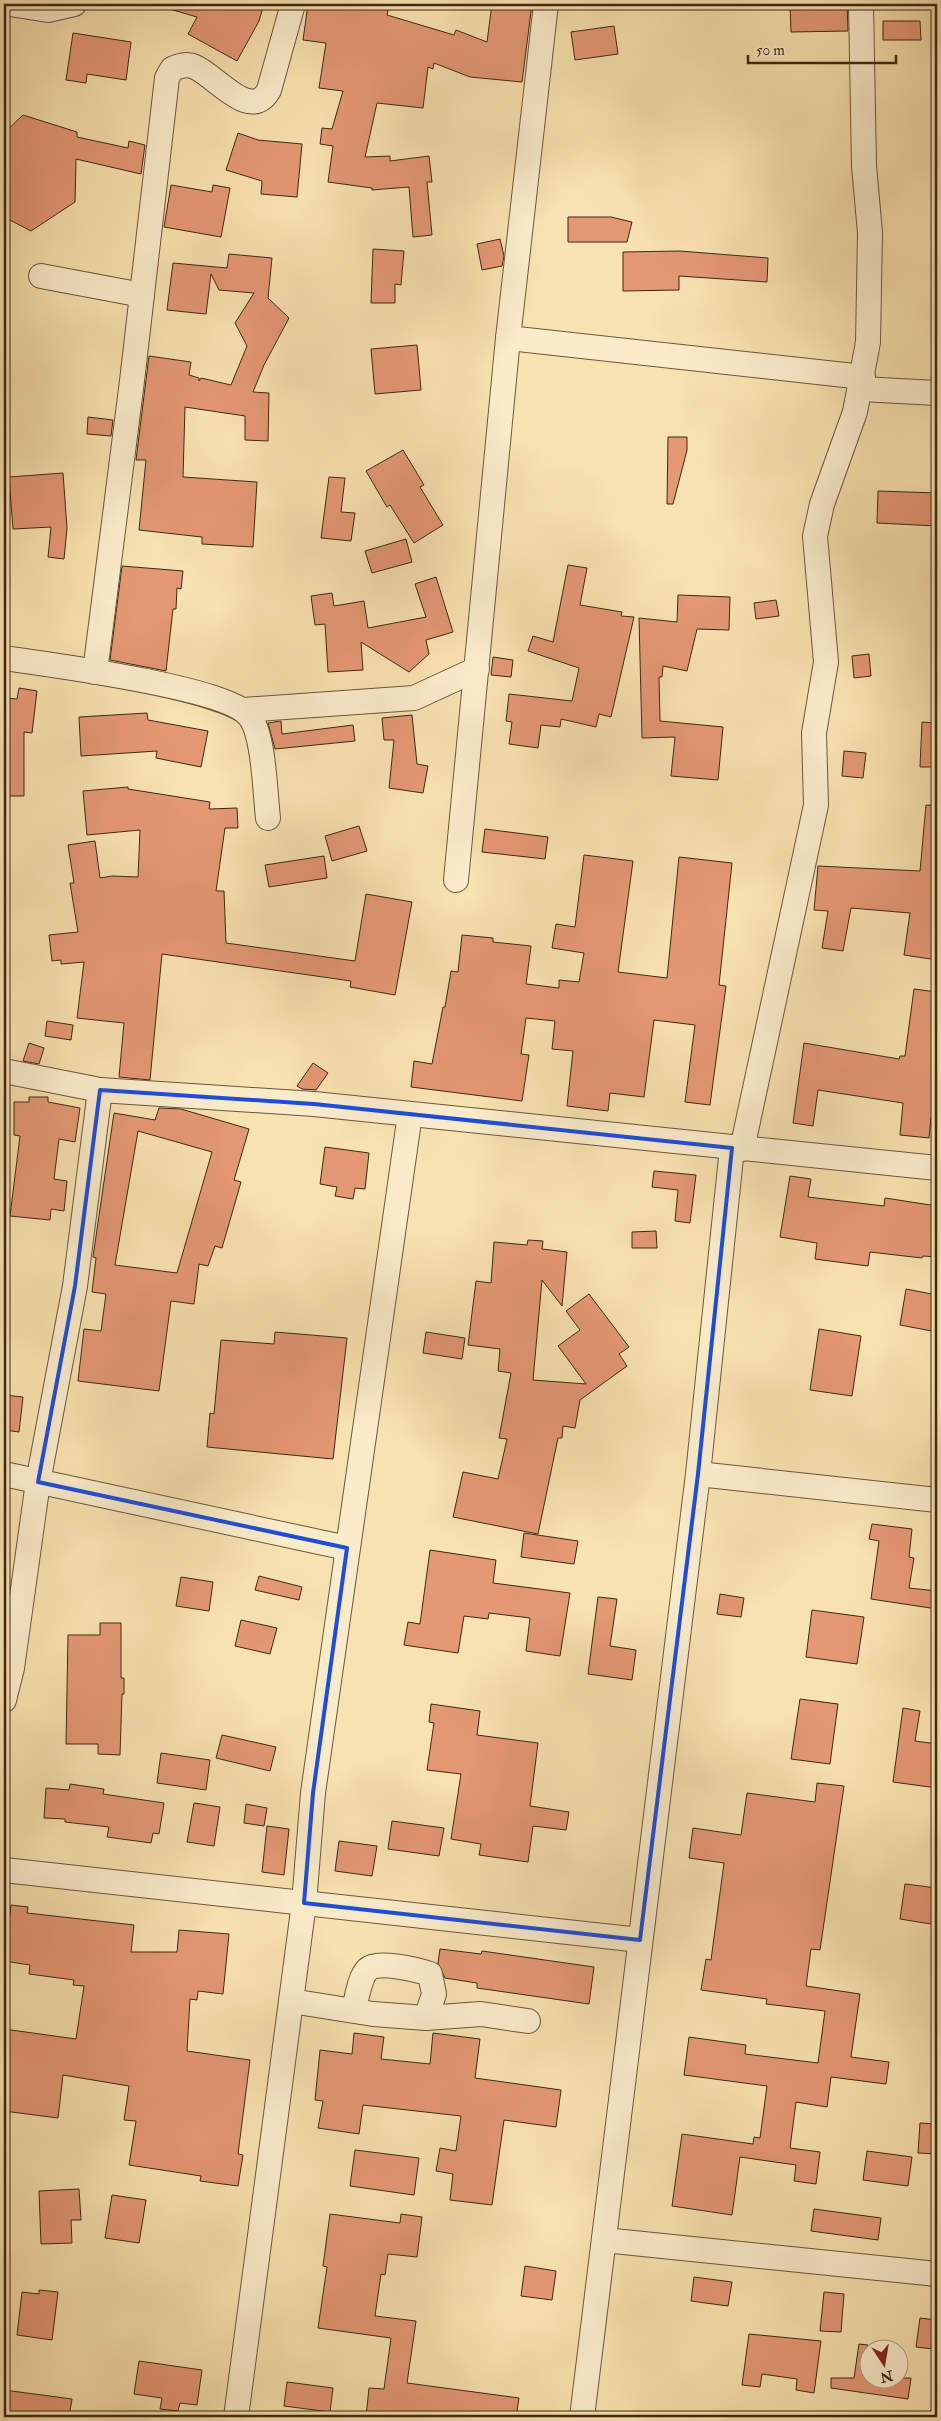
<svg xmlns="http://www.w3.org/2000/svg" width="941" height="2421" font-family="'IM FELL Double Pica',serif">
	<rect width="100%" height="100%" fill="#f8e2af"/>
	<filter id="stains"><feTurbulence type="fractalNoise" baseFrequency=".004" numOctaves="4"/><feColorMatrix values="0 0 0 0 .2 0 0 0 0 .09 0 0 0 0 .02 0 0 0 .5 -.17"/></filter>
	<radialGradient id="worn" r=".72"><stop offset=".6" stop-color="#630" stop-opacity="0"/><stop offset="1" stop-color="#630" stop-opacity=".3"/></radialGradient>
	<g fill="#e49874" stroke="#3c2914" fill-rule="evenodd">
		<path d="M166,4H264L259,21L237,61L188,34L197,17L166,8Z"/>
		<path d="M308,4H389L387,15L454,35L456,30L487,42L492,4H532L522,82L470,77L434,63L433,69L428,67L423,108L377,103L365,157L390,156V161L429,156L432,182H427L432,235L413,237L409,187L372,190V188L328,182L333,146L320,144L322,128L332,129L343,91L319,88L326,43L303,40Z"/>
		<path d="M790,4H847L848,31L791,32Z"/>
		<path d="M883,21H920L921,40H883Z"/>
		<path d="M614,26L618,54L575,60L571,32Z"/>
		<path d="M73,33L131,42L126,80L87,74L86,83L66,80Z"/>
		<path d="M23,115L77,132V137L128,148L129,141L145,145L141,174L76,159L75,202L31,231L4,217V133Z"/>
		<path d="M238,133L258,140L302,144L297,197L261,194L262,181L226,170Z"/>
		<path d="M171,185L212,192L213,185L230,188L221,237L164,227Z"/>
		<path d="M568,217H611L632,222L627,242H568Z"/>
		<path d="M500,239L504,256L502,266L482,270L477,244Z"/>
		<path d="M373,249L404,251L401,285L395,284V303H371Z"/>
		<path d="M680,251L768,258L767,282L679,276V290L623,291V252Z"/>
		<path d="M229,254L272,258L268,298L289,318L264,365L253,392L269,393L268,441L245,440V416L185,407L183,477L257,482L253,547L202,544V537L139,530L146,460H136L149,356L191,362L189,375L199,378V381L201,378L231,385L247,346L235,323L254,293L219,290L211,274L206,314L167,310L173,263L227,268Z"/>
		<path d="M417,345L421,390L375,394L371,349Z"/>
		<path d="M88,417L113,420L111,436L87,434Z"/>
		<path d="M668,437H687V450L673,504H667Z"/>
		<path d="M403,450L424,485L420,487L443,525L414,543L390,505L387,507L366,471Z"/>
		<path d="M63,473L67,528L64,559L48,557L51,527L13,529L9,477Z"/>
		<path d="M329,477L345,478L341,512L355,513L351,541L321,538Z"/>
		<path d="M878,491L937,493V526L877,523Z"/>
		<path d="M406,539L412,562L372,573L365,551Z"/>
		<path d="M568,565L587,568L580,605L622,612L621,616L634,617L611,717L599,714L596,727L561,719L560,727L541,725L538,748L509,744L512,722L506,721L509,694L572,701L579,668L528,651L533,636L553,642Z"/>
		<path d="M122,566L183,571L181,589L177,588L176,609H173L166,671L110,660Z"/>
		<path d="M436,577L453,632L426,640L429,654L409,672L361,642L363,670L328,672L325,624L315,625L311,596L332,593L334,606L364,601L368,628L426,617L415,584Z"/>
		<path d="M678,595L730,597L729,630L697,629L687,671L663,666L662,677H659L660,721L723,727L718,780L671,776L675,737L642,738L639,618L677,622Z"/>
		<path d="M776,600L779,616L756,619L754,603Z"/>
		<path d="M869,654L871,676L854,678L852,656Z"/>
		<path d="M493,657L513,660L511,677L491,675Z"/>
		<path d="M19,688L37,691L32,733L24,732V796H4V698L17,699Z"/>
		<path d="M147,713L148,720L208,731L201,767L156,758L157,751L81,756L79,717Z"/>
		<path d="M412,715L417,764L428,766L423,793L389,788L394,740H384L382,718Z"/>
		<path d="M281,721L282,734L353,725L355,741L275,749L268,723Z"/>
		<path d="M922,722L937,723V767H920Z"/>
		<path d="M844,751L866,753L863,778L842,776Z"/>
		<path d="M128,787V789L210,802L209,809L237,808L238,828H225L216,891H224L226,943L355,961L366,894L412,902L395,995L350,987L351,981L162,954L150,1080L119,1077L124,1023L77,1018L84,962L61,964V960L52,961L49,935L78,932L70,883H74L68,845L95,841L100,878L112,876L138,877L140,830L87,835L83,791Z"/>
		<path d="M926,805L937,806V880L932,940H937V960L904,955L910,913L851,908L843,951L822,948L828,911L814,910L818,866L920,871Z"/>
		<path d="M359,826L367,851L332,861L325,836Z"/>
		<path d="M485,829L548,837L545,859L482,852Z"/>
		<path d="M584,855L633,861L618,972L667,978L679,857L732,863L719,985L726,986L710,1105L685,1102L695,1025L654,1020L644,1097L610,1093L608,1111L567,1106L573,1051L552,1049L555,1021L526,1018L521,1054L529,1055L522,1101L411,1087L414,1061L432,1064L443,1007H445L451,971L458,972L462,935L493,938V942L531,946L526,984L559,988V980L579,982L584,953L552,948L556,924L575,927Z"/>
		<path d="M324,856L327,878L269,887L265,865Z"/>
		<path d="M914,989L937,992V1119L931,1118L929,1138L900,1135L903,1103L818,1090L813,1126L793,1123L804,1043L899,1059L900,1056H905Z"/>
		<path d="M47,1021L73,1025L71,1040L45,1036Z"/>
		<path d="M29,1043L44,1048L39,1064L23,1061Z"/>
		<path d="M313,1063L328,1073L316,1090L302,1089L297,1086Z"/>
		<path d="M29,1097H48V1102L80,1108L75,1142L59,1139L54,1179L67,1181L64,1211L51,1209L50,1220L10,1216L20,1136L14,1135V1102H29Z"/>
		<path d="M159,1108L181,1109L249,1129L234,1180L241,1182L222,1248L215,1246L208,1266L199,1264L194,1304L171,1301L159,1391L78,1381L84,1329L101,1331L106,1294L92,1292L96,1258L93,1257L114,1113L155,1120ZM138,1131L212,1152L177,1273L115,1265Z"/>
		<path d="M325,1147L369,1153L365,1189L355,1188L353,1199L335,1196L337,1187L320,1184Z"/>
		<path d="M654,1171L696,1175L690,1223L675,1221L678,1190L652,1187Z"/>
		<path d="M790,1176L811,1179L808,1197L884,1206L885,1198L937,1206V1257L923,1256L922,1258L870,1252L868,1266L815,1259L817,1243L780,1237Z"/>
		<path d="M656,1231L657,1248H632V1232Z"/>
		<path d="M528,1240L543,1241L542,1249L567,1252L562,1306L542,1280L533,1380L586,1384L558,1346L580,1330L566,1311L589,1294L629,1347L619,1354L627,1366L580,1400L575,1428L563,1426L562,1438H558L538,1534L453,1517L463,1472L498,1479L507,1439L499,1438L511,1373L498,1371L500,1349L468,1345L476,1281L491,1283L494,1242L527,1245Z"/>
		<path d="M906,1289L937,1295V1332L900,1325Z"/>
		<path d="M819,1329L861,1336L852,1396L810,1390Z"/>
		<path d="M275,1332L347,1338L333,1459L207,1447L210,1413L214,1414L221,1340L274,1344Z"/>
		<path d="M426,1332L465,1338L462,1359L423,1353Z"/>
		<path d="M4,1395L23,1397L19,1432L4,1430Z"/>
		<path d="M872,1524L912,1529L909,1557L914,1558L909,1588L937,1591V1609L871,1599L879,1541L869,1539Z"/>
		<path d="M524,1533L578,1541L574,1564L521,1557Z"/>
		<path d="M430,1550L496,1560L493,1583L570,1593L560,1656L526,1651L530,1618L489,1613L488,1619L464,1616L458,1653L404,1645L408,1622L420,1624Z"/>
		<path d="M259,1576L302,1587L299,1600L255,1590Z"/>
		<path d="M181,1577L213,1582L209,1611L176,1606Z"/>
		<path d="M720,1594L744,1598L741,1617L717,1614Z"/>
		<path d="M598,1597L617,1599L610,1646L636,1650L632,1680L588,1674Z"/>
		<path d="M812,1610L864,1617L857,1664L806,1657Z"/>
		<path d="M241,1620L277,1628L270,1654L235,1646Z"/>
		<path d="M100,1623H121V1678H124V1694H122L120,1755L98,1754V1744H66L68,1635H100Z"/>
		<path d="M800,1699L838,1704L830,1764L791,1759Z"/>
		<path d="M431,1704L480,1711L477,1735L538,1743L530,1806L569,1812L566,1830L533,1826L528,1862L479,1855L481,1844L451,1839L461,1774L427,1770L434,1723L429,1722Z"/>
		<path d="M903,1708L920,1711L915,1741L937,1744V1788L893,1782Z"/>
		<path d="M222,1735L276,1747L270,1771L216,1758Z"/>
		<path d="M161,1753L210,1760L206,1790L157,1783Z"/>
		<path d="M817,1783L844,1786L820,1950L811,1949L806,1986L860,1994L851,2057L889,2062L886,2084L831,2077L827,2107L796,2102L790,2148L820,2152L816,2184L794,2181L796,2165L740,2157L732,2215L672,2206L682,2134L753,2144L754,2137L760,2138L767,2086L684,2075L689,2037L746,2045L745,2054L818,2063L825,2011L766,2004L767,1999L701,1990L706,1959L711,1960L724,1863L689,1858L693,1828L741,1835L747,1793L815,1802Z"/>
		<path d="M70,1784L104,1789L103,1794L164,1803L159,1834L153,1833L151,1843L107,1837L109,1827L65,1822V1819L44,1818L46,1788L69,1790Z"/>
		<path d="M194,1803L220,1807L214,1846L187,1842Z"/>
		<path d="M246,1804L267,1808L264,1826L244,1823Z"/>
		<path d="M392,1821L444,1828L439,1856L388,1849Z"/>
		<path d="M267,1826L289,1829L284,1875L262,1872Z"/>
		<path d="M339,1841L377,1846L372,1876L335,1871Z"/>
		<path d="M905,1884L937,1888V1925L900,1919Z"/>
		<path d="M11,1905L28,1907L27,1913L134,1925L131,1952H177L179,1930L229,1934L223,1994L198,1991L197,2000L190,1999L187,2051L250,2060L238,2154L243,2155L238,2186L200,2181L201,2176L129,2165L136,2121L124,2120L129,2086L63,2075L58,2118L4,2111L7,2071H4V2029L76,2039L84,1986L73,1985L74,1980L29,1974L30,1965L4,1961Z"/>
		<path d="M440,1949L481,1954L482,1951L594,1967L589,2004L477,1988V1983L445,1978L438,1963Z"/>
		<path d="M354,2033L384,2037L381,2059L430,2064L433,2033L480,2039L475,2078L561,2090L556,2127L504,2120L492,2205L450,2200L453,2174L436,2171L440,2148L456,2151L461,2116L363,2105L359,2134L318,2128L323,2101L315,2100L320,2050L352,2054Z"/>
		<path d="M920,2123L937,2124V2154L918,2153Z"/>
		<path d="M355,2150L419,2158L414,2195L350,2186Z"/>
		<path d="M867,2151L912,2157L908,2186L863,2180Z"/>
		<path d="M79,2189L81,2220H71L72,2243L41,2244L39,2191Z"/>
		<path d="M112,2195L146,2200L139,2243L105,2238Z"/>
		<path d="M814,2209L881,2218L878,2240L811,2231Z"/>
		<path d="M330,2214L400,2223L401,2214L422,2217L417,2257L388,2254L385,2275L381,2274L375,2316L416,2321L407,2383L519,2398L516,2417H366L369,2388L384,2389L391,2338L318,2328L327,2267L323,2266Z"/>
		<path d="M525,2266L556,2271L552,2300L521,2296Z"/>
		<path d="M694,2277L732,2282L728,2306L691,2301Z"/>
		<path d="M39,2290L58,2292L52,2340L17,2335L22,2292L39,2294Z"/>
		<path d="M824,2292L844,2294L841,2332L820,2331Z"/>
		<path d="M920,2318L937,2320L933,2349L916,2347Z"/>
		<path d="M749,2334L821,2341L814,2393L796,2390L797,2379L762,2374L760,2387L742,2385Z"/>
		<path d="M859,2344L868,2345V2378H911L908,2399L831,2388V2378H854Z"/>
		<path d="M139,2361L202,2370L197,2405L180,2403L178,2411L160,2409L162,2398L134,2394Z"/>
		<path d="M287,2382L333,2388L330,2412L284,2406Z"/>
		<path d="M4,2390L72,2399L69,2417H4Z"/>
	</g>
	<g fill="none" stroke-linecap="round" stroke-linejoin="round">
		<defs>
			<g id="minor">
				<path d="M10,4L48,10L74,4"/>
				<path d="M546,4L508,338L863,377"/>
				<path d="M41,276L142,295"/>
				<path d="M861,389L937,393"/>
				<path d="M4,658C46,664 230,688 250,717C264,736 265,792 268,818"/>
				<path d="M95,672L132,381L167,78L172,69C179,66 187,63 195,67C216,76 251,123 269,90L293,4"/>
				<path d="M244,710L414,698L477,669"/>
				<path d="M456,880L508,338"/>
				<path d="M4,1071L100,1090L314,1104L937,1168"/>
				<path d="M742,1149L816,805L814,733L826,662L815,536L822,504L855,412L868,342L870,233L864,166L861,4"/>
				<path d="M4,1474L347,1548"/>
				<path d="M698,1474L937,1500"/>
				<path d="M4,1700L12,1668L38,1482L75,1286L100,1090"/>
				<path d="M4,1870L640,1940"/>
				<path d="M291,2001L373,2014L426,2018L481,2014L528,2021"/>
				<path d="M354,2010C357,1998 359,1978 368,1969C377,1960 418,1970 430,1974L434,1994L426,2018"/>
				<path d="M604,2240L937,2274"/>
				<path d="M236,2417L304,1903L313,1793L410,1114"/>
				<path d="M582,2417L698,1474L732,1148"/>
			</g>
		</defs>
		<use href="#minor" stroke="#6b573b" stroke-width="26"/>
		<use href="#minor" stroke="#faeccb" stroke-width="24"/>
	</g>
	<path fill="none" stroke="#1d4ed8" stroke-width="4" stroke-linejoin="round" d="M100,1090L314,1104L732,1148L698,1474L640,1940L304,1903L313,1793L347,1548L38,1482L75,1286Z"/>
	<rect width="941" height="2421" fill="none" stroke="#f8e2af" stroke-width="20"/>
	<rect x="5" y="5" width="931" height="2411" fill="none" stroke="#3c2914" stroke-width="2.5"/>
	<rect x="10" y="10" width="921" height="2401" fill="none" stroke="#3c2914"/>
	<g transform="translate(884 2364) rotate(168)"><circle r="24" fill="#faeccb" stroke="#ae9e82"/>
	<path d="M0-4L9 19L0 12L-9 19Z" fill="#8f2418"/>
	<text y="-8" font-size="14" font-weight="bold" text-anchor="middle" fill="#3c2914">N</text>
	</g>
	<path d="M748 55v8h148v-8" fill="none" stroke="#3c2914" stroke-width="2.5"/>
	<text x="756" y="55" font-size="15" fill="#3c2914" stroke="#faeccb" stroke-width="4" paint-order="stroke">50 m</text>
	<rect width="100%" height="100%" filter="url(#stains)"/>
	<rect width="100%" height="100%" fill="url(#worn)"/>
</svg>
